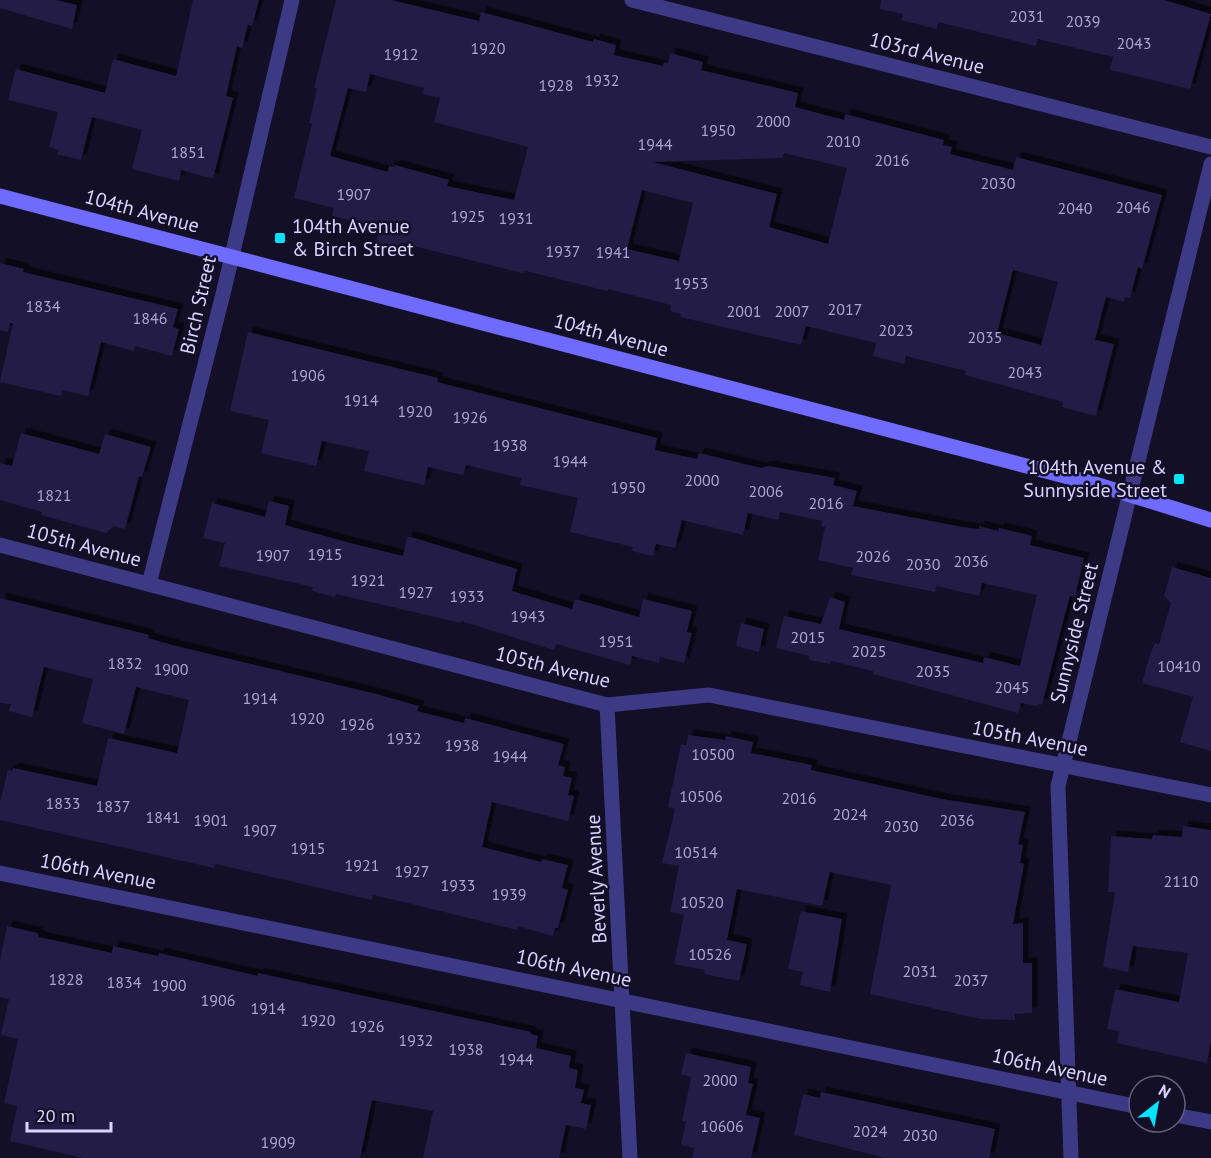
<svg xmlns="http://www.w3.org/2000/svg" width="1211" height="1158" font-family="'PT Sans',sans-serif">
	<defs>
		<filter id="shadow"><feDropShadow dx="5.5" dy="-5.5" stdDeviation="0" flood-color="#0009"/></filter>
	</defs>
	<rect width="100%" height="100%" fill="#130f26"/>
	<g fill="#241b47" fill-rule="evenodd" filter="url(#shadow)">
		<path d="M0,0H56L77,5L72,29L0,8Z"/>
		<path d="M193,0H259L252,26L248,25L242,48L237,46L226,96L233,98L213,179L181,170L179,181L132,169L142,130L92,117L81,160L57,154L59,150L49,147L58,112L8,100L16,69L105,93L113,59L176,76Z"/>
		<path d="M336,0H391L479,21L481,12L593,42L594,39L616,45L614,55L663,66L664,62L668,63L670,53L703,62L701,70L798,93L795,107L844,120L845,114L944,140L943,145L952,147L950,154L1013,170L1016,157L1162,195L1142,269L1138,267L1130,298L1125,297L1124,302L1106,297L1095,340L1114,344L1096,416L1062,407L1063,402L965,375L966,371L906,356L904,364L873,356L876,343L806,326L801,345L680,317L681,314L670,311L671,305L608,289L607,291L526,271L522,273L401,243L399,249L376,243L380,228L332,216L334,208L294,198L312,124L309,123L317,89L314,88ZM370,74L424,88L423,94L440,98L434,122L528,147L514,200L447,186L449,180L395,165L394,167L389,166L388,172L330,156L348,88L366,92ZM784,153L847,168L828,244L769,227L777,194L653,162L782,158ZM642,190L693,203L679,261L627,249ZM1013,270L1058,282L1041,345L997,333Z"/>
		<path d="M881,0H1164L1211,14L1190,89L1110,70L1113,57L1038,39L1036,46L938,22L937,29L901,20L903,14L880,9Z"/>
		<path d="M0,263L24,269L23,272L178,309L173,327L179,329L172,356L135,346L134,351L101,342L88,396L62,390L61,396L0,382L13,323H10L8,332L0,330Z"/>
		<path d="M248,332L438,378L437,382L657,438L655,450L697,459L699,453L761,468L768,466L835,478L833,485L857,491L853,506L962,527L979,529V526L998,531L999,528L1025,534L1032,536L1030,545L1084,558L1075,597L1070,596L1065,614L1042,705L1039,704L1038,706L1021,703L1018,713L873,674V671L831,661L830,664L809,660L810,656L776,648L784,616L821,624L830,597L845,602L839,629L983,663L984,657L1020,666L1037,595L982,583L979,596L937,586L935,592L851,575L853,568L818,560L825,527L821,526L822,521L780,512L778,520L748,513L743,535L682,520L675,548L656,544L653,556L632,551L633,547L570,532L578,498L520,485L521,478L466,465L463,475L428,467L424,485L364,471L369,451L322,441L316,466L261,453L269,420L230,411Z"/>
		<path d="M21,433L99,454L105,434L151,447L142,477L139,476L125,529L114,526L106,533L41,515L42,512L0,500V463L12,466Z"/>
		<path d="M269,501L289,506L285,525L350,543L403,556L407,537H411L517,569L512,591L572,609L575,599L639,617L643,599L692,611L687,632L692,633L684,663L660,657L659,663L632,656L630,665L556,644L554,650L461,621V623L336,594L335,597L312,591L313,587L219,566L225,543L203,538L212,503L265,517Z"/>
		<path d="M1172,567L1211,578V751L1180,742L1193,697L1142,683L1150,655L1155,643L1159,644L1171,603L1164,596Z"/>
		<path d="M0,598L149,635L148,638L172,645L376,694L419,706L417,711L464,723L465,718L564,744L558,765L565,767L563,776L572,778L568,795L574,796L568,821L492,802L482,847L541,862L542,859L568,865L562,888L568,890L558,928H555L553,936L517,926V930L408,903L373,895L372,900L216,864L214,868L0,820V802L8,770L12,771L13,768L97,786L108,738L177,753L189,700L136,687L124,734L82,723L93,679L44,667L32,717L9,711L11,704L0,703Z"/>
		<path d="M741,623L764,629L759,652L736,646Z"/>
		<path d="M688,735L725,740L726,736L753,742L751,753L812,765L811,770L942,799L1025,812L1018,844L1023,845L1020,863L1024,864L1013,924L1023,923V963H1032V1013L1015,1014V1020L980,1019L870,994L891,885L830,872L822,906L737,889L727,940L747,944L739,981L704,974L705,970L674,964L684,915L670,912L679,866L662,863L675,809L668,807L681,744L686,745Z"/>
		<path d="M1183,826L1211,830V1041L1207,1063L1117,1043L1119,1031L1107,1029L1115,989L1179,1002L1188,953L1133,946L1128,972L1103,967L1115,892H1108L1111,836L1152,839L1153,835L1182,837Z"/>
		<path d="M801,911L842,919L830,992L800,985L803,972L788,969Z"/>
		<path d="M7,926L37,933L39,937L112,953L113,946L158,956L159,953L258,976V973L531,1032L530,1034L538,1036L536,1048L571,1056L569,1068L578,1070L575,1088L584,1090L581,1103L591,1105L586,1129L566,1125L559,1158H423L433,1111L372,1100L360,1158H82L10,1141L17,1106L4,1103L18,1039L1,1035L9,999L0,997V961Z"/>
		<path d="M686,1053L751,1067L748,1083L753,1084L746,1115L760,1118L751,1158H692L694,1148L681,1145L686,1122L682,1121L691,1077L681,1075Z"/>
		<path d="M821,1092L995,1129L989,1158H885L794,1135L803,1094L820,1098Z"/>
	</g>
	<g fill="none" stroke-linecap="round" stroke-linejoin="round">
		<g stroke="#3d3a85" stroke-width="15">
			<path d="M632,0L1211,147"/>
			<path d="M0,545L607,705L709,695L1211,795"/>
			<path d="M149,584L223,294L292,0"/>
			<path d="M607,705L630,1158"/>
			<path d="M0,873L1139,1107"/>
			<path d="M1175,1115L1211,1122"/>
			<path d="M1071,1158L1058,786L1211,164"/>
		</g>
		<path stroke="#6f6bff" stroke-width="15" d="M0,196L1095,484L1211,520"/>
	</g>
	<g fill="#00e5ff" stroke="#130f26" stroke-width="2">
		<rect x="274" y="232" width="12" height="12" rx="3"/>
		<rect x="1173" y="473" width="12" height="12" rx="3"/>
	</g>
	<g text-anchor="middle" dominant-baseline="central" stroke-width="5" stroke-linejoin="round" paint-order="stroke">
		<g font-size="16" fill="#aca6d1">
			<text x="1027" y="16">2031</text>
			<text x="1083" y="21">2039</text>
			<text x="1134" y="43">2043</text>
			<text x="488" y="48">1920</text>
			<text x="401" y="54">1912</text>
			<text x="602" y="80">1932</text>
			<text x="556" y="85">1928</text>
			<text x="773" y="121">2000</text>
			<text x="718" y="130">1950</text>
			<text x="843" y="141">2010</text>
			<text x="655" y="144">1944</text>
			<text x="188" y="152">1851</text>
			<text x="892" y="160">2016</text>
			<text x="998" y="183">2030</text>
			<text x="354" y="194">1907</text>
			<text x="1133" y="207">2046</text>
			<text x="1075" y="208">2040</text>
			<text x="468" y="216">1925</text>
			<text x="516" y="218">1931</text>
			<text x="563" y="251">1937</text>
			<text x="613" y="252">1941</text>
			<text x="691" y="283">1953</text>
			<text x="43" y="306">1834</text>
			<text x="845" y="309">2017</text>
			<text x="744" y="311">2001</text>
			<text x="792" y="311">2007</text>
			<text x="150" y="318">1846</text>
			<text x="896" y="330">2023</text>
			<text x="985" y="337">2035</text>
			<text x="1025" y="372">2043</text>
			<text x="308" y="375">1906</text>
			<text x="361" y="400">1914</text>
			<text x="415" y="411">1920</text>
			<text x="470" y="417">1926</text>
			<text x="510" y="445">1938</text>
			<text x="570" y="461">1944</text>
			<text x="702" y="480">2000</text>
			<text x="628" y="487">1950</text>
			<text x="766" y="491">2006</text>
			<text x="54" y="495">1821</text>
			<text x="826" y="503">2016</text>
			<text x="325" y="554">1915</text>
			<text x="273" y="555">1907</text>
			<text x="873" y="556">2026</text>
			<text x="971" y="561">2036</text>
			<text x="923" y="564">2030</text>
			<text x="368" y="580">1921</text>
			<text x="416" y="592">1927</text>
			<text x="467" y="596">1933</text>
			<text x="528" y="616">1943</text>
			<text x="808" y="637">2015</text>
			<text x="616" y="641">1951</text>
			<text x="869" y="651">2025</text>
			<text x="125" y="663">1832</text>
			<text x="1179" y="666">10410</text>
			<text x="171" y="669">1900</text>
			<text x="933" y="671">2035</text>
			<text x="1012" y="687">2045</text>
			<text x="260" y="698">1914</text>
			<text x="307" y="718">1920</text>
			<text x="357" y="724">1926</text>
			<text x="404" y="738">1932</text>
			<text x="462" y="745">1938</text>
			<text x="713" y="754">10500</text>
			<text x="510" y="756">1944</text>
			<text x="701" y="796">10506</text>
			<text x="799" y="798">2016</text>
			<text x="63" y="803">1833</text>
			<text x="113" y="806">1837</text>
			<text x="850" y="814">2024</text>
			<text x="163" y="817">1841</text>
			<text x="211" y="820">1901</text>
			<text x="957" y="820">2036</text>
			<text x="901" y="826">2030</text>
			<text x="260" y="830">1907</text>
			<text x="308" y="848">1915</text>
			<text x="696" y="852">10514</text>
			<text x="362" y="865">1921</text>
			<text x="412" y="871">1927</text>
			<text x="1181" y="881">2110</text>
			<text x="458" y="885">1933</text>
			<text x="509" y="894">1939</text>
			<text x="702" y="902">10520</text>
			<text x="710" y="954">10526</text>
			<text x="920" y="971">2031</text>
			<text x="66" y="979">1828</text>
			<text x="971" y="980">2037</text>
			<text x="124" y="982">1834</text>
			<text x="169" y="985">1900</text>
			<text x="218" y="1000">1906</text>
			<text x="268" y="1008">1914</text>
			<text x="318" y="1020">1920</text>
			<text x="367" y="1026">1926</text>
			<text x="416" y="1040">1932</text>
			<text x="466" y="1049">1938</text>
			<text x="516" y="1059">1944</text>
			<text x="720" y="1080">2000</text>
			<text x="722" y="1126">10606</text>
			<text x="870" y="1131">2024</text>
			<text x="920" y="1135">2030</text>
			<text x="278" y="1142">1909</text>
		</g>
		<g font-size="20" fill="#d9d4ff" stroke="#130f26">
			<text transform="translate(927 53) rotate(14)">103rd Avenue</text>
			<text transform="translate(142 211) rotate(15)">104th Avenue</text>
			<text transform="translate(198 305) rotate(-77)">Birch Street</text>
			<text transform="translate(611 335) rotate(15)">104th Avenue</text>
			<text transform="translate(84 545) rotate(15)">105th Avenue</text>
			<text transform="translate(1074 633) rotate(-76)">Sunnyside Street</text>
			<text transform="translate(553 667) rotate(14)">105th Avenue</text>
			<text transform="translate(1030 738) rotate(11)">105th Avenue</text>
			<text transform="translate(98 871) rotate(11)">106th Avenue</text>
			<text transform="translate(596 879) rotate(-93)">Beverly Avenue</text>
			<text transform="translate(574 968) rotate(12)">106th Avenue</text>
			<text transform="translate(1050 1067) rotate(12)">106th Avenue</text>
		</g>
		<g font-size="20" fill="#d9d4ff" stroke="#130f26" text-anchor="start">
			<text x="292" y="226">104th Avenue<tspan x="292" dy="23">&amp; Birch Street</tspan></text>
			<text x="1167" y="467" text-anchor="end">104th Avenue &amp;<tspan x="1167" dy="23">Sunnyside Street</tspan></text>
		</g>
	</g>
	<g transform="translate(1157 1104) rotate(31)"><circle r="28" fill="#130f26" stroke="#625e7d" stroke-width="1.5"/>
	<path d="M0-4.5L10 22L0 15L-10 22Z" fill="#00e5ff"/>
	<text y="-9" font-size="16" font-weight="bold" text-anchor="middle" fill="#d9d4ff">N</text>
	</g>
	<path d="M27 1122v9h84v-9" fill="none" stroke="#d9d4ff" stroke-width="3"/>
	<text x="36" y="1122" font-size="18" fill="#d9d4ff" stroke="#130f26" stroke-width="4.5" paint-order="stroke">20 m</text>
</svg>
